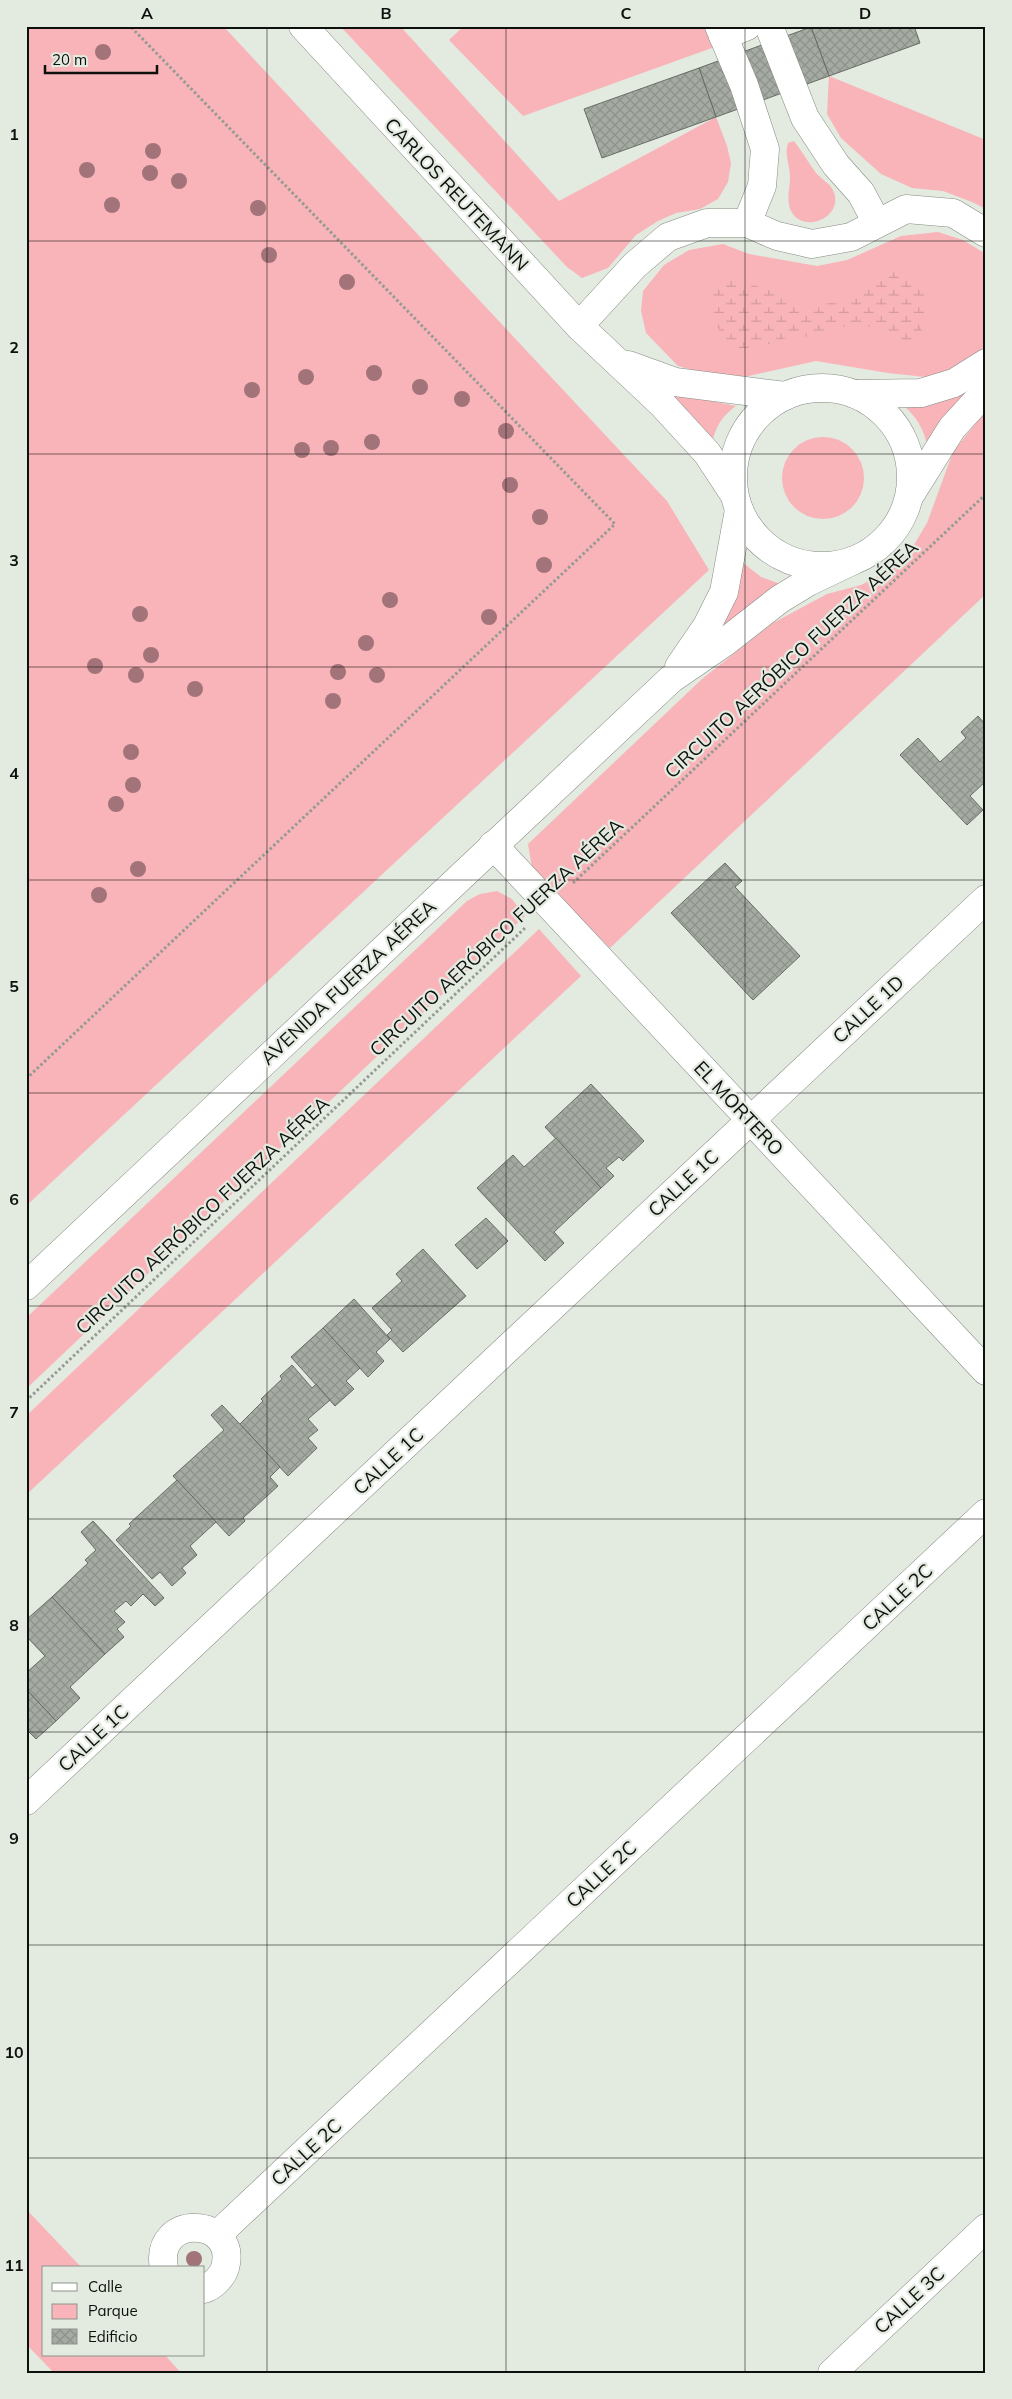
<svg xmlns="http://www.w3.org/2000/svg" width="1012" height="2399" font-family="Mulish,sans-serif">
	<defs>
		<pattern id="wetland-marsh" width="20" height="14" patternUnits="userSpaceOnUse" patternTransform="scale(1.25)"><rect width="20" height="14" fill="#f8b4b9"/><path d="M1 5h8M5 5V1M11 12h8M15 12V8" fill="none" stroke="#d39a9e"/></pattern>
		<pattern id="building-cross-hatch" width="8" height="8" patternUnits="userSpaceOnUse" patternTransform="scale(1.25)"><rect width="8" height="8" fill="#a5aba2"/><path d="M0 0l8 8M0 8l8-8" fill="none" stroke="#8d928a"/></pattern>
	</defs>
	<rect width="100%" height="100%" fill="#e3eae0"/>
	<g fill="#f8b4b9">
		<path d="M26,26H223L667,501L709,570L26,1206Z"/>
		<path d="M340,26H400L559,201L716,117L727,146L731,163L728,182L718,199L700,209L676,213L658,221L636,235L608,268L582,278L567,267Z"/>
		<path d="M464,26H773L523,116L449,40Z"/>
		<path d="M829,76L986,140V209L972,202L943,191L912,188L881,174L841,138L827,114Z"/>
		<path d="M794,141C802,151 808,162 816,173C823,181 833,184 835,196C839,220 802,233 791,211C786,200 790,188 790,177C790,166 784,154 788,143Z"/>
		<path d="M938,232L963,240L986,254V349L957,367L925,377L888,373L816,361L744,377L710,375L678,366L646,333L641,311L643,291L664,265L689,250L723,244L749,254L817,266L847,260L901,236Z"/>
		<path d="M967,389L968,391L939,425L927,444C923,428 917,418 905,407Z"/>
		<path d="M667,392L736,406C722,416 715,427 712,444Z"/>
		<path d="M986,410V594L610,948L533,873L528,844L702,679L773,623L827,594L861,585L887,571L912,548L927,523L953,452Z"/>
		<circle cx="823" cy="478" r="41"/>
		<path d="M742,562L761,577L783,585L724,631L720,627Z"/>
		<path d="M497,891L512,899L525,916L26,1389V1318L467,901L480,894Z"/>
		<path d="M539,929L581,976L26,1495V1416Z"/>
		<path d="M26,2209L82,2268H44V2355H165L181,2373H54L26,2344Z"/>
	</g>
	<path fill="url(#wetland-marsh)" d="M898,267C921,278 934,302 923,326C921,332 918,338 912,341C893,348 876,324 858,324C842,325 826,333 810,336C801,338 792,336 783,339C770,342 758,351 744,352C719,354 712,309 712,291L721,283L736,279L780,294L792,306L804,310L819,304L844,302L865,291L885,274Z"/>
	<g fill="url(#building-cross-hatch)" stroke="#676d64">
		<path d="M914,26L920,43L829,76L811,27Z"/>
		<path d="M811,27L829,76L716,117L699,68Z"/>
		<path d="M699,68L716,117L602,158L584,109Z"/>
		<path d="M978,716L986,725V781L970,796L983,810L967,825L900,755L918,738L940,762L966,738L961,732Z"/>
		<path d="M725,863L742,881L735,887L800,956L753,1000L671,913Z"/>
		<path d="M591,1084L644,1141L623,1161L619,1157L606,1168L614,1176L601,1188L545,1127Z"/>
		<path d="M556,1138L601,1188L554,1232L564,1243L545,1261L477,1188L513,1155L524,1167Z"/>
		<path d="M486,1218L508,1241L477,1269L455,1245Z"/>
		<path d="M423,1249L466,1296L403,1352L387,1335L392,1330L372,1308L402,1281L396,1274Z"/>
		<path d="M354,1299L390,1339L376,1352L384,1361L368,1377L323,1328Z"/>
		<path d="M323,1328L360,1368L346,1381L354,1389L335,1406L291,1357Z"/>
		<path d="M292,1365L312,1388L316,1384L330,1400L308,1419L318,1430L308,1438L317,1448L288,1476L240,1424L263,1401L261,1399L282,1379L280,1376Z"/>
		<path d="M222,1405L280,1467L270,1477L278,1486L243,1518L245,1521L229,1536L173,1476L224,1430L211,1415Z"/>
		<path d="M177,1480L216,1522L190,1546L197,1555L182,1568L186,1573L172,1586L160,1572L152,1579L116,1540L131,1526L129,1524Z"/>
		<path d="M93,1521L164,1598L155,1606L143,1594L131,1606L126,1601L114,1611L125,1622L117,1629L124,1637L105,1654L52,1597L88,1563L85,1560L96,1550L81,1532Z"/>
		<path d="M52,1597L105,1654L70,1687L80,1698L56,1721L26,1689V1673L45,1656L26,1636V1620Z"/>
		<path d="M26,1689L56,1721L36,1739L26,1729Z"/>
	</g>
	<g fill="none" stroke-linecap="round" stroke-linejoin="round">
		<defs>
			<g id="minor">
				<path d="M719,26L744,85L765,149L762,186L747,223"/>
				<path d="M769,26L805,118L836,165L861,193L877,223"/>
				<path d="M723,36L747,26"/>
				<path d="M579,326L635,265L668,237L707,223H747L777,236L812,244L851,237L906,209L953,213L986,233"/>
				<path d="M493,845L986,1371"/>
				<path d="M26,1801L986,899"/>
				<path d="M217,2235L986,1513"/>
				<path d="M164,2268C153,2213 239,2216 225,2268C222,2277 213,2286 204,2289"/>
				<path d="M832,2373L986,2228"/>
			</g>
			<g id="secondary">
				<path d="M303,26L579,326L662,404L707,453L734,494"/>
				<path d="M628,365L675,382L785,396"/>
				<circle cx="822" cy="477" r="89"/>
				<path d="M855,394L921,393L954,383L986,363"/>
				<path d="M910,495L952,428L986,391"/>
				<path d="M679,667L707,626L724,592L739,510"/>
				<path d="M26,1286L671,679L725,642L780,599L808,582L852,561"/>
			</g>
		</defs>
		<use href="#minor" stroke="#858b82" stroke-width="29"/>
		<use href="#secondary" stroke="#858b82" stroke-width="29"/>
		<g stroke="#959a92" stroke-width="3" stroke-dasharray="2.5 2.5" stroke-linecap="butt">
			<path d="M573,883L986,494"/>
			<path d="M26,1079L615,524L130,26"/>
			<path d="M26,1401L525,928"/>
		</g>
		<use href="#minor" stroke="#fff" stroke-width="28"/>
		<use href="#secondary" stroke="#fff" stroke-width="28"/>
	</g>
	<g fill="#a3737a">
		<circle cx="103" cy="52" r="8"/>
		<circle cx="153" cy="151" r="8"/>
		<circle cx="87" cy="170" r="8"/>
		<circle cx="150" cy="173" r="8"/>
		<circle cx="179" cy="181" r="8"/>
		<circle cx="112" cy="205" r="8"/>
		<circle cx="258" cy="208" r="8"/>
		<circle cx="269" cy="255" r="8"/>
		<circle cx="347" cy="282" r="8"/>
		<circle cx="374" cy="373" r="8"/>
		<circle cx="306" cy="377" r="8"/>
		<circle cx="420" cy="387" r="8"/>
		<circle cx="252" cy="390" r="8"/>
		<circle cx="462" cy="399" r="8"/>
		<circle cx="506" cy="431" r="8"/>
		<circle cx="372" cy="442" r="8"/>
		<circle cx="331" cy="448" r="8"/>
		<circle cx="302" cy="450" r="8"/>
		<circle cx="510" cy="485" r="8"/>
		<circle cx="540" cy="517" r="8"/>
		<circle cx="544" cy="565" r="8"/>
		<circle cx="390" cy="600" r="8"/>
		<circle cx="140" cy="614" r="8"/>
		<circle cx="489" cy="617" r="8"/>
		<circle cx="366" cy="643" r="8"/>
		<circle cx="151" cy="655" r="8"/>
		<circle cx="95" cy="666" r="8"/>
		<circle cx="338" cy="672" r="8"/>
		<circle cx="136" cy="675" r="8"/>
		<circle cx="377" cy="675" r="8"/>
		<circle cx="195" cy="689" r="8"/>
		<circle cx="333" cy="701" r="8"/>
		<circle cx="131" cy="752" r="8"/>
		<circle cx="133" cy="785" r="8"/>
		<circle cx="116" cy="804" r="8"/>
		<circle cx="138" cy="869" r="8"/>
		<circle cx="99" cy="895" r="8"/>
		<circle cx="194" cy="2259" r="8"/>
	</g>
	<path fill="none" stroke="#0e100d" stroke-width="1" stroke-opacity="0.55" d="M267,26V2373M506,26V2373M745,26V2373M26,241H986M26,454H986M26,667H986M26,880H986M26,1093H986M26,1306H986M26,1519H986M26,1732H986M26,1945H986M26,2158H986"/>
	<g text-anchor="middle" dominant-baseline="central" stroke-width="4.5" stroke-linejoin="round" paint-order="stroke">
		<g font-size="19" fill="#0e100d" stroke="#e3eae0">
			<text transform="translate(457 194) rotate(47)">CARLOS REUTEMANN</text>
			<text transform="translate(791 659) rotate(-43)">CIRCUITO AERÓBICO FUERZA AÉREA</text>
			<text transform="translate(496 937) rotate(-43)">CIRCUITO AERÓBICO FUERZA AÉREA</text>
			<text transform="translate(348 982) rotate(-43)">AVENIDA FUERZA AÉREA</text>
			<text transform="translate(868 1009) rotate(-43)">CALLE 1D</text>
			<text transform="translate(739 1108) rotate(47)">EL MORTERO</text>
			<text transform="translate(683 1183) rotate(-43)">CALLE 1C</text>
			<text transform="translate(202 1215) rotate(-43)">CIRCUITO AERÓBICO FUERZA AÉREA</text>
			<text transform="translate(388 1461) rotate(-43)">CALLE 1C</text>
			<text transform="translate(897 1597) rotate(-43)">CALLE 2C</text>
			<text transform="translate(93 1738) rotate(-43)">CALLE 1C</text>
			<text transform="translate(601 1874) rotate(-43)">CALLE 2C</text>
			<text transform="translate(306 2152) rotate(-43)">CALLE 2C</text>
			<text transform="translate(909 2300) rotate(-43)">CALLE 3C</text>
		</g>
	</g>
	<rect width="1012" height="2399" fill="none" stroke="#e3eae0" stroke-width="55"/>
	<rect x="42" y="2266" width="162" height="90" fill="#e3eae0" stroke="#8e938c"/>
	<rect x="52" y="2283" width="25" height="8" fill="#ffffff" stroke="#8e938c"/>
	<text x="88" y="2292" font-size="15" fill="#0e100d">Calle</text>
	<rect x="52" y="2304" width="25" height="15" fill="#f8b4b9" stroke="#8e938c"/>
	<text x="88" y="2316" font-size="15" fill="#0e100d">Parque</text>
	<rect x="52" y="2329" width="25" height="15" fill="url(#building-cross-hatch)" stroke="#8e938c"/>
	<text x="88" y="2342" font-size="15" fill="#0e100d">Edificio</text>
	<path d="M45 65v8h112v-8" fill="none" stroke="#0e100d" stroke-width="2.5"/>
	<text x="52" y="65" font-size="15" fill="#0e100d" stroke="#e3eae0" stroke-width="4" paint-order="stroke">20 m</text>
	<rect x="28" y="28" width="956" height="2344" fill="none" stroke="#0e100d" stroke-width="2"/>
	<g font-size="16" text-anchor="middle" font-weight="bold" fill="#0e100d">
		<text x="147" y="19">A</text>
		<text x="386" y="19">B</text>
		<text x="626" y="19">C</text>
		<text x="865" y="19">D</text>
		<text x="14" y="140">1</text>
		<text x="14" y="353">2</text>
		<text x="14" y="566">3</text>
		<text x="14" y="779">4</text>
		<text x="14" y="992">5</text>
		<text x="14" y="1205">6</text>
		<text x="14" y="1418">7</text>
		<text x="14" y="1631">8</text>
		<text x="14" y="1844">9</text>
		<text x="14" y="2058">10</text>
		<text x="14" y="2271">11</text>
	</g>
</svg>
